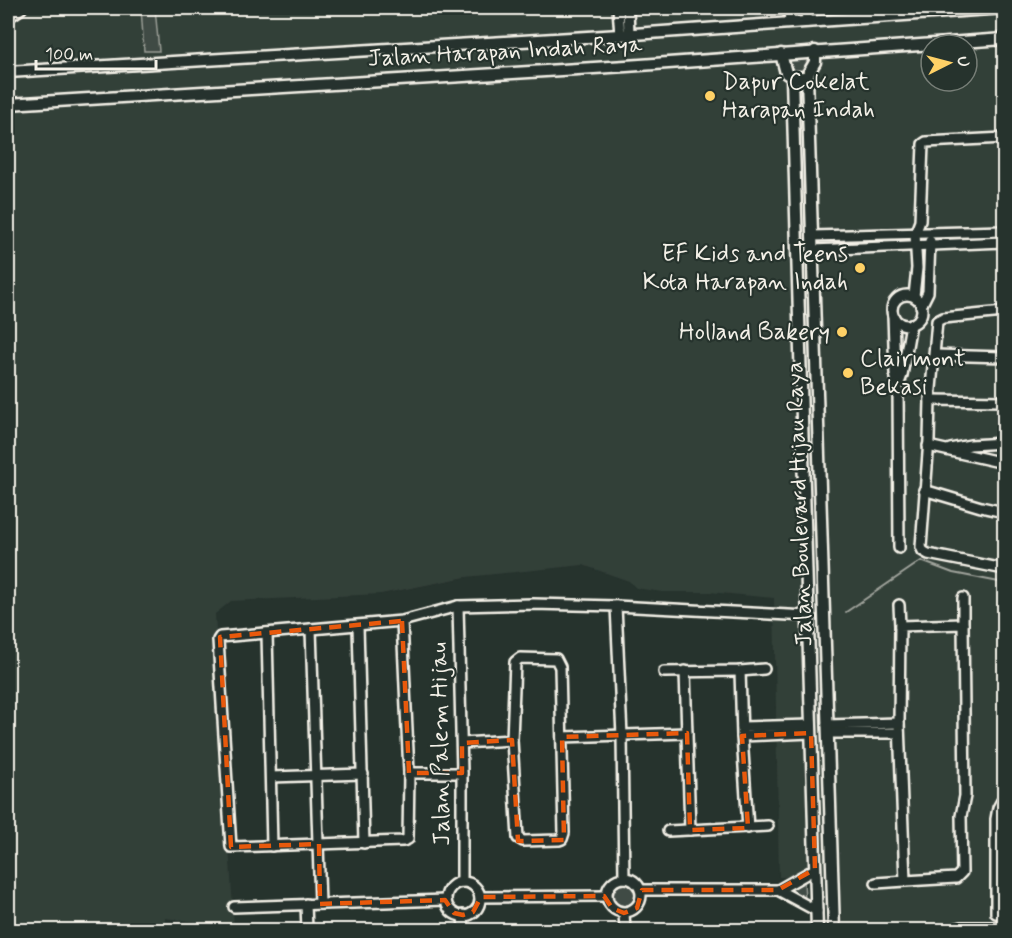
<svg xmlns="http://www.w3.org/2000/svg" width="1012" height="938" font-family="Mynerve,sans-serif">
	<rect width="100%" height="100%" fill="#26332d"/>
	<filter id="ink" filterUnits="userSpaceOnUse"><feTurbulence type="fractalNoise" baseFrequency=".0167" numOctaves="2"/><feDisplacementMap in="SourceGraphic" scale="12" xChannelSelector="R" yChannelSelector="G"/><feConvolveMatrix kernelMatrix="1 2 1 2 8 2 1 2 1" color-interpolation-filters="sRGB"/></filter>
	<g filter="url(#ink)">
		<path fill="#333f39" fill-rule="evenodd" d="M8,8H1004V930H843L838,876L779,877L774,598L709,592H662L636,588L629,581L583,565L466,577L381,594L231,601L215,614L234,927L165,918L164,930H8ZM931,45H967V81H931Z"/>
		<g fill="#414b45" stroke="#9a9e96" stroke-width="1.5">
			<path d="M141,8H155L159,51H144Z"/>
			<path d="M807,57V62L802,70H793L789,58Z"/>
			<circle cx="624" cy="895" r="17"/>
			<path d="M804,880L805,900L787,890Z"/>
		</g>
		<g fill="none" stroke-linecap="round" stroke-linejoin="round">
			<path stroke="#9fa39b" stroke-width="2" d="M846,612L921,561L953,573L1004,583"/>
			<defs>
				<g id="minor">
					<path d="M618,8L620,35"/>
					<path d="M628,8L629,34"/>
					<path d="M789,8L790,23"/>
					<path d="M806,8L807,22"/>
					<path d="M812,236L1004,231"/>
					<path d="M813,250L1004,242"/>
					<circle cx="907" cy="310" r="15"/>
					<path d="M914,296L917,268L915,234L920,221L923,144L926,142L1004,138"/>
					<path d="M921,306L928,292L930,241"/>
					<path d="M1004,312L943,318L937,321L930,400L929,440L921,547L923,551L928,554L1004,569"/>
					<path d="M893,315L895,374L898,386L899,548"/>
					<path d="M935,355L1004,357"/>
					<path d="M898,386L902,375L911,324"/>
					<path d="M930,400L1004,401"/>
					<path d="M928,446L1004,463"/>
					<path d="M950,449L970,445L1004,443"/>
					<path d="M924,490L981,507L1004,512"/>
					<path d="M899,605L900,626"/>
					<path d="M458,606L462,773V882"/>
					<path d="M616,606L622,736L624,878"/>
					<path d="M402,621L409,773L408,839L403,841L231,847L218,640L220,637L402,621L458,606L533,604L616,606L808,616"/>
					<path d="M963,624L965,796L961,816L962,872L956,878L905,881L899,723L900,626Z"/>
					<path d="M963,624V598"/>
					<path d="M358,626L364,843"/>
					<path d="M311,629L320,904"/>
					<path d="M267,633L272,846"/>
					<path d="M520,658L556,659L560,667L564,833L562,839L559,840L523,841L518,838L512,740L515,662Z"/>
					<path d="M685,671L690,830"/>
					<path d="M740,671L742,736L748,828"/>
					<path d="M664,672L740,671L764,669"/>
					<path d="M827,725L899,723"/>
					<path d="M742,727L811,725"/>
					<path d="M828,733H899"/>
					<path d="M742,736L811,733"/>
					<path d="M562,737L687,733"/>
					<path d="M462,743L512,740"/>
					<path d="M409,773H462"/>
					<path d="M271,777L363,774"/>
					<path d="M668,831L768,826"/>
					<circle cx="624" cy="895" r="17"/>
					<circle cx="463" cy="899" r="17"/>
					<path d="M876,883L905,881"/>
					<path d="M641,890H778L815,869"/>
					<path d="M778,890L817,911"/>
					<path d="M480,897L607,896"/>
					<path d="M306,904L307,930"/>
					<path d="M234,907L446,900"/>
					<path d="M624,913L625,930"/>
					<path d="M996,913V819L998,808L1004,797"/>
					<path d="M463,915L464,930"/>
					<path d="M951,930L962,927H1004"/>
				</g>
				<g id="tertiary">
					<path d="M8,17L21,8"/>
					<path d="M781,54L786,73L795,79L807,76L815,62V51"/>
					<path d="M8,72L620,35L1004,8"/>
					<path d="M807,76L834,930"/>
					<path d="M792,78L817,930"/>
					<path d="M8,104L626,66L1004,39"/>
				</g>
			</defs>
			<use href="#minor" stroke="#f4f1e8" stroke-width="14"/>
			<use href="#tertiary" stroke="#f4f1e8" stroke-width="15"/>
			<use href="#minor" stroke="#26332d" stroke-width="9"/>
			<use href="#tertiary" stroke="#26332d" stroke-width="10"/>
		</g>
	</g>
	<path fill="none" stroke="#e8590c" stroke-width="4.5" stroke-dasharray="12 8" stroke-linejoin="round" d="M402,621L409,773H462V743L512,740L518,841L564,840L562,737L687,733L690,830L748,828L742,736L811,733L815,869L778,890H642L637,908L624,913L612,908L604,896L481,897L473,912L463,915L454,913L445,900L320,904L319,844L231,847L220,637Z"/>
	<g fill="#ffd166" stroke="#26332d" stroke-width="2">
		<circle cx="710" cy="96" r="6"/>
		<circle cx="860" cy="268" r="6"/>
		<circle cx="842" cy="332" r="6"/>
		<circle cx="848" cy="373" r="6"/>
	</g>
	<g text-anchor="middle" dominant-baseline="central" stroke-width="4.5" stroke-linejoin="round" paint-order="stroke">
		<g font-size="24" fill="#f4f1e8" stroke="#26332d">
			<text transform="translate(505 52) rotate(-3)">Jalan Harapan Indah Raya</text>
			<text transform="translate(800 504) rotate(-92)">Jalan Boulevard Hijau Raya</text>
			<text transform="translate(441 744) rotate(-91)">Jalan Palem Hijau</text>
		</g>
		<g font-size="24" fill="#f4f1e8" stroke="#26332d" text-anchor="start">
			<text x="722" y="82">Dapur Cokelat<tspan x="722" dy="28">Harapan Indah</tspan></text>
			<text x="848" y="254" text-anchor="end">EF Kids and Teens<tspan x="848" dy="28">Kota Harapan Indah</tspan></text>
			<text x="830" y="332" text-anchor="end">Holland Bakery</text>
			<text x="860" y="359">Clairmont<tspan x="860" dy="28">Bekasi</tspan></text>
		</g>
	</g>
	<rect width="1012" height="938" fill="none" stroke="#26332d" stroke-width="30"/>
	<rect x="15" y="15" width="982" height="908" fill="none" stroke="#f4f1e8" stroke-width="2" filter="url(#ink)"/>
	<g transform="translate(949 63) rotate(84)"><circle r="28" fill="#26332d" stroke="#787f78" stroke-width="1.5"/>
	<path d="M0-4.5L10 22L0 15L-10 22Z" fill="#ffd166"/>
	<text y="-9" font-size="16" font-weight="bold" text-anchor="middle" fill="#f4f1e8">U</text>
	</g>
	<path d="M36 60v9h120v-9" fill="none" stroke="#f4f1e8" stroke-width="3"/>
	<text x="45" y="60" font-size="18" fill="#f4f1e8" stroke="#26332d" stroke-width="4.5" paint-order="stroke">100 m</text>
</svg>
